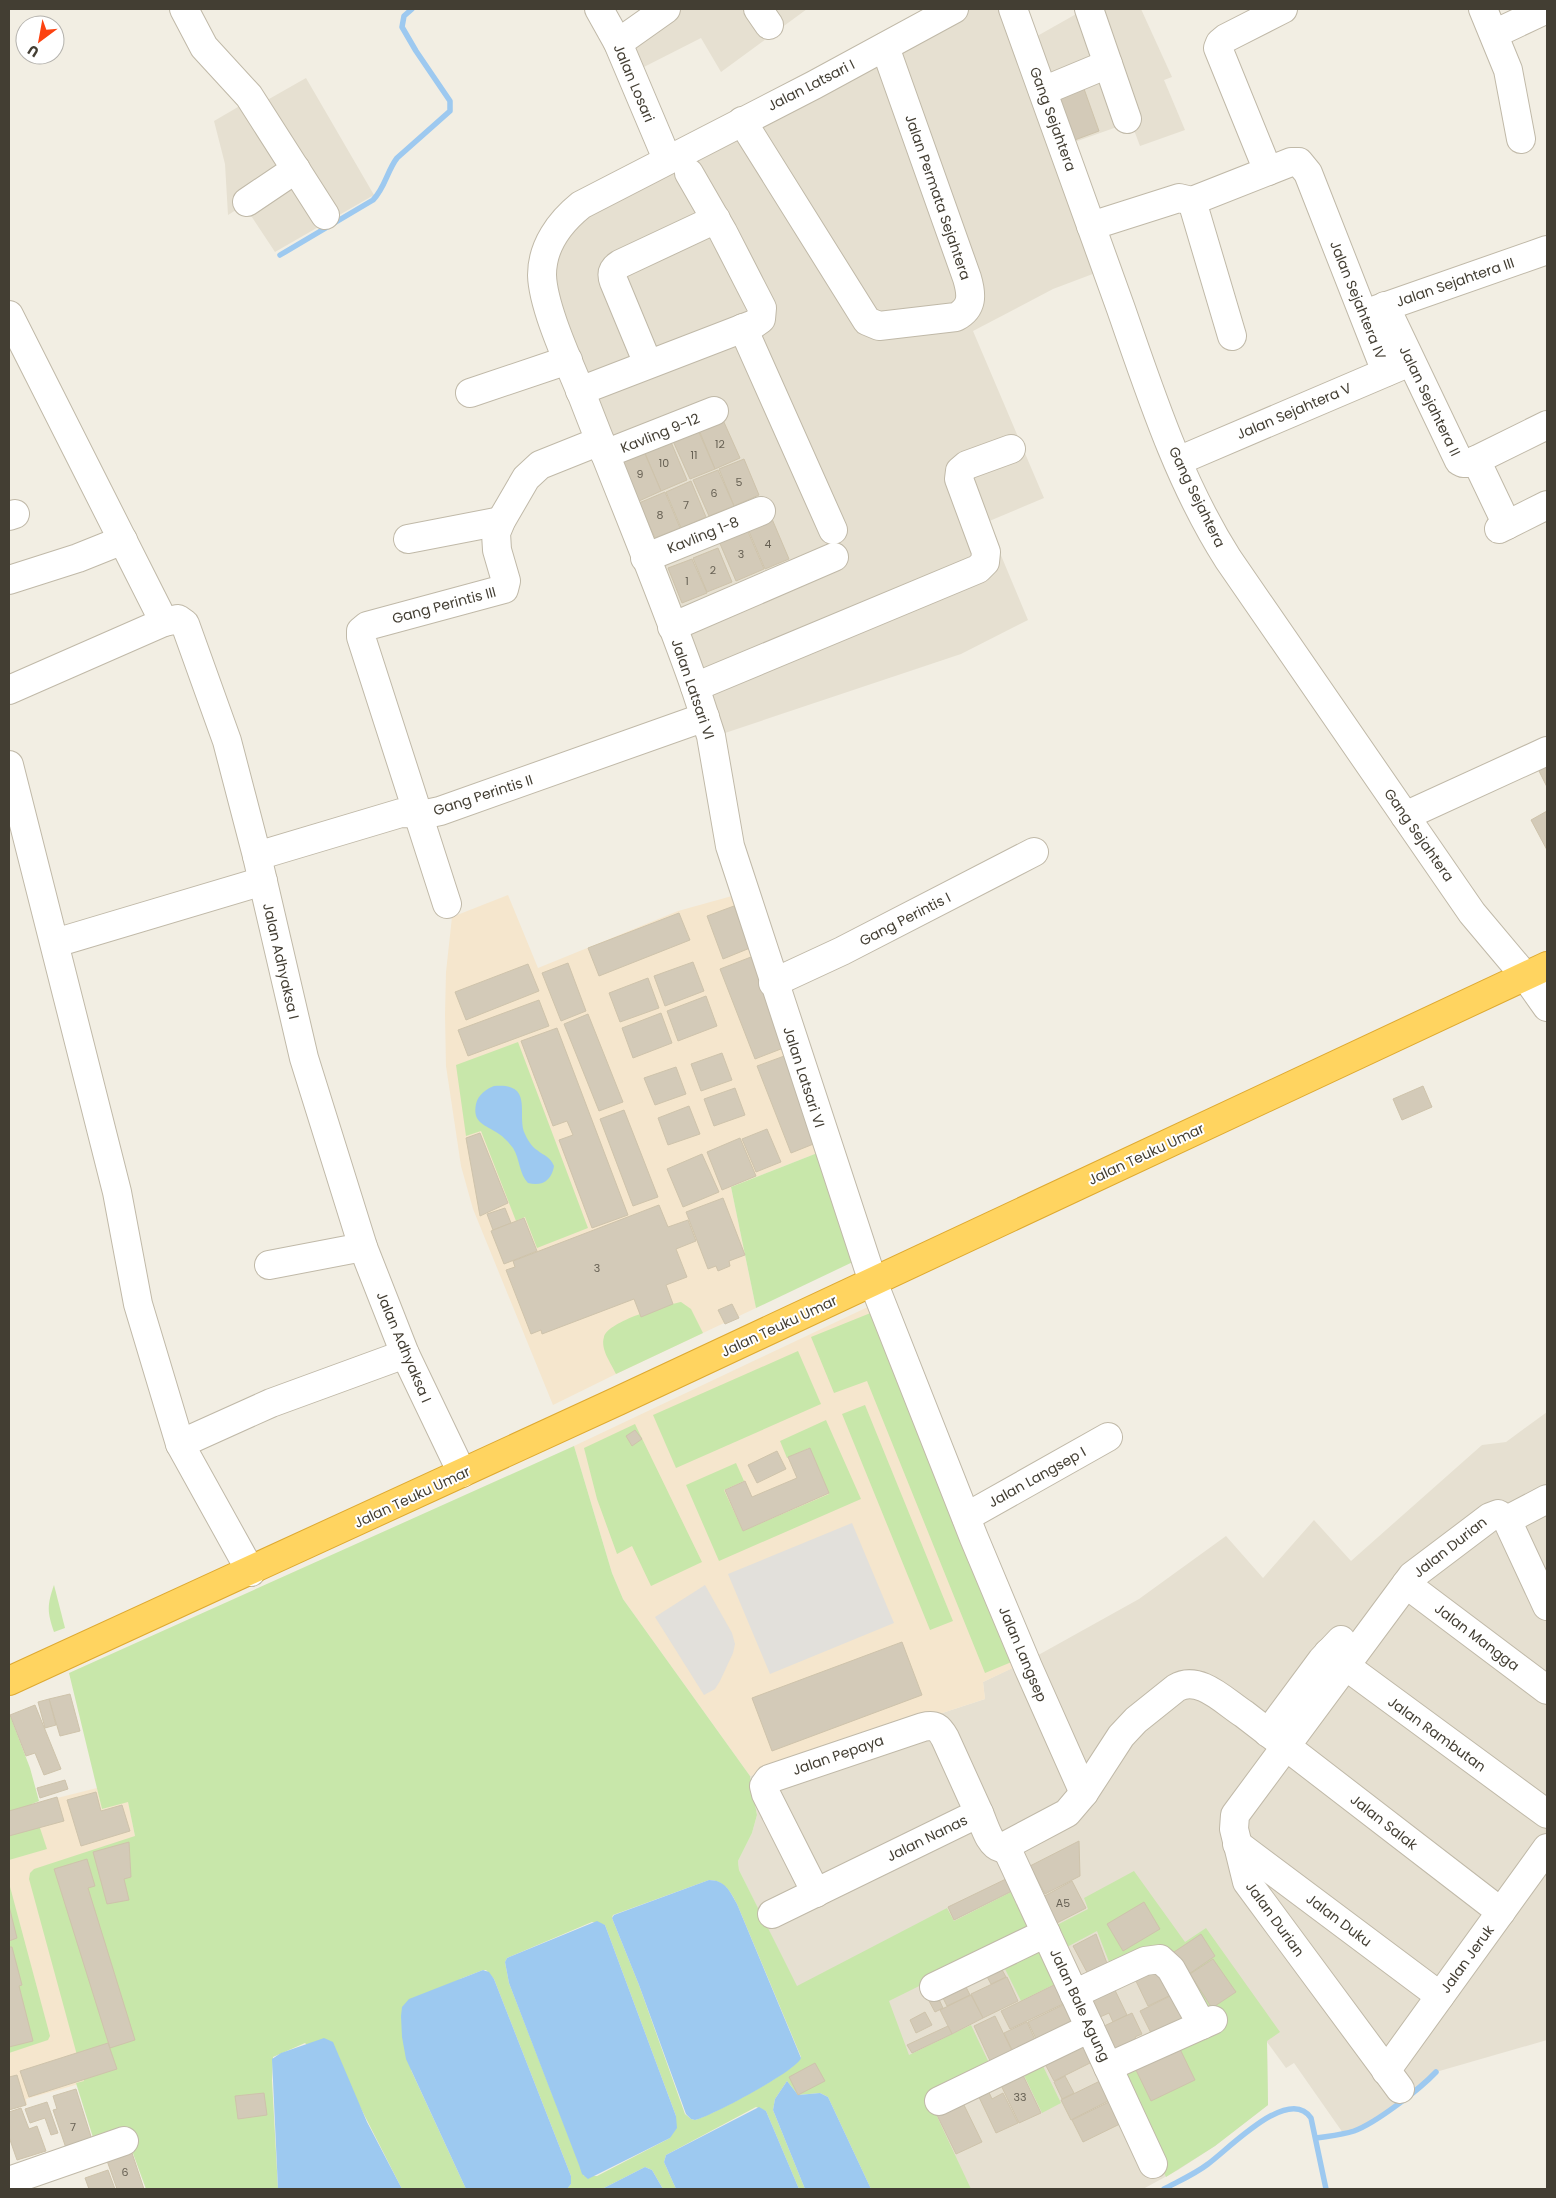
<svg xmlns="http://www.w3.org/2000/svg" width="1556" height="2198" font-family="Poppins,sans-serif">
	<rect width="100%" height="100%" fill="#f2eee3"/>
	<g fill="#e6e0d1">
		<path d="M651,9H807L721,72L701,38L638,70L631,53Z"/>
		<path d="M968,9H1004L1098,272L1053,289L973,331L1044,498L987,522L1028,620L961,654L722,734L566,331L550,276L568,224L871,63Z"/>
		<path d="M1085,9H1141L1172,77L1164,80L1185,130L1140,146L1131,122L1069,144L1032,39Z"/>
		<path d="M306,78L374,195L275,252L244,205L228,215L225,164L214,121L257,96L262,103Z"/>
		<path d="M1547,1412V2040L1436,2072L1416,2091L1365,2126L1343,2133L1294,2063L1286,2068L1267,2042L1268,2105L1215,2146L1178,2170L1143,2189H896L739,1870L738,1861L752,1833L757,1815L750,1776L985,1699L983,1682L1033,1658L1139,1599L1226,1536L1263,1578L1314,1520L1351,1561L1482,1445L1506,1442Z"/>
	</g>
	<g fill="#f5e6cd">
		<path d="M508,895L538,968L678,911L732,896L825,1150L731,1187L756,1308L616,1374L553,1405L473,1209L461,1166L446,1066L445,1015L446,972L452,917Z"/>
		<path d="M872,1305L1017,1666L983,1682L985,1699L750,1776L623,1599L612,1573L574,1446Z"/>
		<path d="M97,1788L102,1809L128,1801L135,1836L142,2066L26,2099L27,2105L9,2110V1810Z"/>
	</g>
	<g fill="#c8e7aa" fill-rule="evenodd">
		<path d="M518,1042L588,1228L537,1248L525,1217L516,1221L481,1131L466,1136L456,1065Z"/>
		<path d="M825,1150L857,1260L756,1308L731,1187Z"/>
		<path d="M681,1302L691,1309L703,1333L616,1374C611,1363 600,1349 604,1337C608,1321 666,1305 681,1302Z"/>
		<path d="M873,1312L1014,1661L985,1673L867,1381L834,1393L811,1337Z"/>
		<path d="M798,1351L821,1404L676,1468L653,1415Z"/>
		<path d="M865,1405L953,1621L930,1630L842,1414Z"/>
		<path d="M826,1420L861,1499L719,1561L686,1485L736,1463L744,1481L724,1490L743,1531L829,1494L809,1448L787,1458L780,1441Z"/>
		<path d="M635,1424L702,1562L651,1586L632,1546L617,1554L597,1499L584,1448Z"/>
		<path d="M574,1446L612,1573L623,1599L750,1776L757,1815L752,1833L738,1861L739,1870L797,1986L947,1908L954,1921L1015,1890L1034,1929L889,2001L909,2055L971,2025L990,2065L927,2095L971,2189H871L828,2097L820,2093L798,2095L787,2081L775,2099L773,2110L805,2189H799L766,2111L756,2107L666,2155L664,2162L676,2189H663L652,2170L645,2167L602,2189H567L571,2184V2176L494,1979L486,1970H483L460,1979L411,2070L466,2189H402L351,2089L305,2043L273,2057L272,2080L278,2189H146L127,2137L96,2147L76,2083L84,2081L29,1879L30,1873L34,1869L135,1836L128,1802L102,1809L69,1673ZM709,1880C724,1880 731,1892 737,1904L801,2057C798,2070 710,2116 695,2120L691,2119L685,2114L639,1985L612,1918L613,1915ZM592,1922L605,1925L676,2116L670,2138L597,2176H584L509,1983L505,1962L507,1958Z"/>
		<path d="M54,1585L65,1628L54,1632C47,1612 47,1605 54,1585Z"/>
		<path d="M9,1713L30,1768L39,1801L32,1804L47,1849L9,1860Z"/>
		<path d="M1134,1871L1185,1942L1206,1928L1280,2032L1267,2041L1268,2105L1215,2146L1166,2177L1117,2072L1217,2027L1168,1954L1111,1967L1097,1931L1067,1947L1055,1926L1088,1909L1084,1898Z"/>
		<path d="M9,1883L50,2036L48,2040L9,2053Z"/>
		<path d="M1041,1944L1059,1982L1021,2001L1002,1963Z"/>
		<path d="M1040,2060L1061,2103L1042,2113L1021,2069Z"/>
	</g>
	<g fill="#e2e0db">
		<path d="M852,1523L894,1623L770,1674L728,1574Z"/>
		<path d="M705,1585L732,1633L735,1644L733,1653L720,1681L715,1689L704,1695L655,1617Z"/>
	</g>
	<g fill="#9dc9f0">
		<path d="M494,1086C535,1082 516,1116 525,1134C527,1139 532,1147 537,1150C544,1156 550,1156 554,1166C552,1180 542,1187 528,1183C519,1174 520,1159 513,1148C509,1143 505,1138 499,1134C486,1125 472,1124 476,1104C478,1095 486,1089 494,1086Z"/>
		<path d="M709,1880C725,1880 730,1891 737,1904L801,2058C798,2070 710,2117 695,2120L691,2119L686,2114L639,1985L612,1918L614,1915Z"/>
		<path d="M597,1921L605,1925L676,2116L677,2128L670,2138L588,2179L582,2174L579,2165L509,1983L505,1962L507,1958Z"/>
		<path d="M483,1970L489,1972L494,1979L571,2176V2184L567,2189H466L406,2059L402,2037L401,2016L402,2007L409,1999Z"/>
		<path d="M324,2038L333,2042L367,2122L402,2189H278L272,2059L281,2053Z"/>
		<path d="M787,2081L798,2095L820,2093L828,2097L871,2189H805L773,2110L775,2099Z"/>
		<path d="M759,2107L766,2111L799,2189H676L664,2162L666,2155Z"/>
		<path d="M645,2167L652,2170L663,2189H602Z"/>
	</g>
	<g fill="none" stroke-linecap="round" stroke-linejoin="round">
		<g stroke="#9dc9f0" stroke-width="5.5">
			<path d="M280,255L373,200C385,188 387,171 397,158L450,111V101L416,51L402,27L404,16L412,9"/>
			<path d="M1316,2138C1329,2136 1342,2135 1354,2131C1376,2123 1420,2089 1436,2072"/>
			<path d="M1164,2189C1179,2181 1195,2174 1208,2164C1229,2149 1289,2085 1311,2118L1326,2189"/>
		</g>
	</g>
	<g fill="#d3cab8" stroke="#cec3ab">
		<path d="M1083,86L1099,131L1072,141L1056,95Z"/>
		<path d="M723,420L740,458L715,469L699,430Z"/>
		<path d="M698,430L715,469L690,479L673,441Z"/>
		<path d="M668,435L687,480L661,491L642,446Z"/>
		<path d="M642,447L661,491L639,501L620,456Z"/>
		<path d="M744,459L759,495L734,506L719,469Z"/>
		<path d="M718,470L734,506L709,516L693,480Z"/>
		<path d="M691,481L706,517L681,528L666,492Z"/>
		<path d="M665,492L680,528L655,538L639,503Z"/>
		<path d="M772,519L789,559L765,569L748,529Z"/>
		<path d="M746,527L764,569L736,581L718,539Z"/>
		<path d="M718,548L732,582L707,592L693,558Z"/>
		<path d="M692,559L707,593L682,603L668,568Z"/>
		<path d="M1547,765V787L1538,769Z"/>
		<path d="M1547,811V850L1531,820Z"/>
		<path d="M734,906L750,948L723,959L707,916Z"/>
		<path d="M679,913L690,940L599,976L588,948Z"/>
		<path d="M751,957L786,1047L755,1059L720,969Z"/>
		<path d="M693,962L704,991L665,1006L654,976Z"/>
		<path d="M568,963L586,1011L561,1021L542,973Z"/>
		<path d="M528,964L539,991L466,1020L455,992Z"/>
		<path d="M648,978L659,1008L620,1022L609,993Z"/>
		<path d="M706,996L717,1026L678,1041L667,1011Z"/>
		<path d="M539,1000L549,1026L468,1056L458,1030Z"/>
		<path d="M661,1013L672,1043L633,1058L622,1028Z"/>
		<path d="M588,1014L623,1102L599,1111L564,1024Z"/>
		<path d="M557,1028L628,1215L592,1228L559,1140L573,1135L567,1121L553,1126L521,1041Z"/>
		<path d="M722,1053L732,1080L701,1091L691,1064Z"/>
		<path d="M787,1055L821,1141L791,1153L757,1066Z"/>
		<path d="M676,1067L686,1094L655,1105L644,1078Z"/>
		<path d="M1423,1086L1432,1107L1402,1120L1393,1099Z"/>
		<path d="M735,1088L745,1115L714,1126L704,1099Z"/>
		<path d="M689,1106L700,1134L668,1145L658,1118Z"/>
		<path d="M624,1110L658,1197L633,1206L600,1119Z"/>
		<path d="M767,1129L781,1162L756,1172L742,1139Z"/>
		<path d="M480,1133L508,1203L480,1216L466,1138Z"/>
		<path d="M740,1138L756,1176L722,1190L707,1152Z"/>
		<path d="M702,1154L719,1192L683,1207L667,1169Z"/>
		<path d="M723,1198L745,1255L729,1261L730,1266L718,1271L716,1266L708,1269L686,1212Z"/>
		<path d="M659,1205L668,1227L688,1220L696,1241L676,1249L687,1277L666,1285L673,1304L641,1317L634,1299L542,1334L541,1330L531,1334L506,1270L515,1267L513,1261Z"/>
		<path d="M505,1208L511,1223L493,1230L487,1214Z"/>
		<path d="M524,1218L537,1251L504,1264L491,1231Z"/>
		<path d="M732,1304L739,1318L725,1324L718,1310Z"/>
		<path d="M635,1430L642,1439L632,1446L626,1436Z"/>
		<path d="M810,1448L829,1493L743,1531L725,1490L745,1481L752,1497L797,1478L788,1457Z"/>
		<path d="M777,1451L786,1469L757,1483L748,1465Z"/>
		<path d="M902,1642L922,1695L772,1751L752,1698Z"/>
		<path d="M70,1694L80,1731L60,1736L49,1699Z"/>
		<path d="M49,1699L56,1725L45,1728L38,1702Z"/>
		<path d="M35,1705L61,1769L44,1775L35,1753L26,1756L10,1715Z"/>
		<path d="M65,1780L68,1789L40,1798L37,1788Z"/>
		<path d="M96,1792L101,1811L122,1805L130,1831L81,1846L67,1800Z"/>
		<path d="M57,1797L64,1821L9,1836V1811Z"/>
		<path d="M1079,1841L1080,1876L1045,1894L1030,1866Z"/>
		<path d="M129,1842L131,1877L124,1879L129,1900L107,1904L93,1852Z"/>
		<path d="M87,1859L95,1886L88,1888L135,2040L110,2048L54,1869Z"/>
		<path d="M1008,1878L1014,1890L954,1920L948,1907Z"/>
		<path d="M1072,1881L1086,1908L1055,1924L1041,1898Z"/>
		<path d="M1144,1902L1160,1929L1123,1951L1107,1924Z"/>
		<path d="M9,1906L17,1938L9,1941Z"/>
		<path d="M1096,1934L1108,1966L1089,1976L1073,1946Z"/>
		<path d="M1201,1934L1215,1956L1186,1976L1171,1954Z"/>
		<path d="M9,1947H12L22,1985L19,1986L33,2041L9,2047Z"/>
		<path d="M1213,1959L1236,1992L1212,2008L1190,1974Z"/>
		<path d="M1000,1966L1006,1977L991,1984L985,1973Z"/>
		<path d="M1162,1966L1175,1993L1148,2006L1135,1979Z"/>
		<path d="M1007,1977L1018,2001L983,2018L971,1994Z"/>
		<path d="M1111,1982L1127,2015L1113,2022L1109,2013L1100,2017L1089,1993Z"/>
		<path d="M964,1983L970,1995L947,2006L941,1994Z"/>
		<path d="M1056,1984L1065,2003L1010,2029L1001,2011Z"/>
		<path d="M1176,1993L1190,2021L1154,2039L1140,2011Z"/>
		<path d="M937,1995L943,2008L935,2012L928,1999Z"/>
		<path d="M971,1995L983,2018L952,2034L940,2010Z"/>
		<path d="M1067,2003L1078,2024L1038,2043L1028,2022Z"/>
		<path d="M925,2012L932,2025L916,2033L910,2020Z"/>
		<path d="M1132,2013L1142,2034L1135,2037L1138,2042L1115,2053L1102,2027Z"/>
		<path d="M995,2016L1014,2055L992,2065L974,2026Z"/>
		<path d="M1027,2022L1037,2044L1014,2054L1004,2033Z"/>
		<path d="M948,2026L952,2034L912,2053L907,2045Z"/>
		<path d="M1083,2040L1094,2061L1054,2081L1043,2060Z"/>
		<path d="M108,2043L117,2069L29,2097L20,2071Z"/>
		<path d="M1179,2047L1195,2080L1151,2101L1135,2068Z"/>
		<path d="M815,2063L825,2081L798,2095L789,2077Z"/>
		<path d="M1021,2071L1041,2113L1019,2123L999,2081Z"/>
		<path d="M17,2075L26,2105L9,2110V2077Z"/>
		<path d="M1065,2076L1074,2093L1062,2099L1054,2082Z"/>
		<path d="M1102,2080L1112,2099L1071,2120L1061,2100Z"/>
		<path d="M987,2088L992,2099L1003,2093L1018,2123L996,2133L977,2093Z"/>
		<path d="M76,2089L93,2143L67,2151L53,2110L57,2109L53,2096Z"/>
		<path d="M264,2093L267,2115L238,2119L235,2096Z"/>
		<path d="M1113,2100L1124,2122L1083,2142L1072,2120Z"/>
		<path d="M962,2101L982,2142L956,2154L936,2113Z"/>
		<path d="M47,2102L58,2133L51,2135L45,2118L30,2123L25,2109Z"/>
		<path d="M21,2108L29,2129L37,2126L46,2151L17,2160L9,2137V2112Z"/>
		<path d="M130,2147L144,2189H117L105,2155Z"/>
		<path d="M108,2170L115,2189H89L85,2178Z"/>
	</g>
	<g fill="none" stroke-linecap="round" stroke-linejoin="round">
		<defs>
			<g id="minor">
				<path d="M184,9L204,47L249,96L325,215"/>
				<path d="M599,9L618,43L667,159"/>
				<path d="M758,9L769,25"/>
				<path d="M954,9L814,85L581,205C560,222 542,246 542,275C543,309 571,367 584,400C621,496 661,590 695,687L711,736L730,846L873,1282L974,1538L1028,1667L1084,1793"/>
				<path d="M1013,9C1049,109 1085,209 1121,309C1151,395 1179,482 1228,559L1472,913L1525,976L1547,1007"/>
				<path d="M1089,9L1127,119"/>
				<path d="M1483,9L1508,70L1521,139"/>
				<path d="M1494,34L1547,9"/>
				<path d="M618,43L666,9"/>
				<path d="M1043,91L1108,64"/>
				<path d="M742,121L867,321L879,326L956,317C973,308 972,295 967,278L885,47"/>
				<path d="M1268,171L1218,48L1220,43L1226,38L1283,9"/>
				<path d="M1192,201L1232,336"/>
				<path d="M247,202L296,169"/>
				<path d="M1091,226L1179,198L1192,201L1291,162H1299L1308,173L1386,372"/>
				<path d="M1385,306L1459,461L1463,463H1470L1547,425"/>
				<path d="M1367,313L1547,250"/>
				<path d="M9,315L164,622"/>
				<path d="M743,328L833,530"/>
				<path d="M648,364L614,282C611,274 612,269 620,264L716,219"/>
				<path d="M580,391L754,324L761,319L762,308L723,232L689,173"/>
				<path d="M470,393L568,360"/>
				<path d="M605,454L714,411"/>
				<path d="M1476,460L1507,525"/>
				<path d="M1178,461L1403,365"/>
				<path d="M9,516L15,514"/>
				<path d="M1499,529L1547,505"/>
				<path d="M408,539L501,521"/>
				<path d="M645,558L761,511"/>
				<path d="M9,580L78,558L123,540"/>
				<path d="M672,627L834,557"/>
				<path d="M695,687L978,569L985,562L986,552L959,479L960,471L967,465L1011,449"/>
				<path d="M9,690L164,622L178,619L185,624L227,741L257,856L304,1058L363,1247L405,1354L462,1473"/>
				<path d="M9,765L117,1192L138,1304L180,1444L251,1572"/>
				<path d="M1405,816L1547,751"/>
				<path d="M257,856L401,813L426,814L440,811L705,717"/>
				<path d="M447,904L361,637V631L367,626L504,589L506,581L497,550L496,533L501,521L526,478L540,465L600,441"/>
				<path d="M55,943L263,881"/>
				<path d="M773,983L842,951L1034,852"/>
				<path d="M269,1265L363,1247"/>
				<path d="M180,1444L271,1403L405,1354"/>
				<path d="M966,1517L1108,1437"/>
				<path d="M1507,1520L1547,1499"/>
				<path d="M1406,1584L1547,1690"/>
				<path d="M1328,1653L1547,1814"/>
				<path d="M1268,1733L1322,1660L1341,1640"/>
				<path d="M1237,1844L1440,1996"/>
				<path d="M1006,1847L1153,2164"/>
				<path d="M816,1893L766,1794L764,1786L769,1779L923,1727C935,1724 939,1727 945,1738L979,1813"/>
				<path d="M772,1914L979,1813C984,1824 989,1845 1001,1848L1067,1813L1084,1793L1121,1736L1136,1720L1176,1688C1199,1674 1225,1702 1244,1714L1501,1912"/>
				<path d="M934,1987L1046,1933"/>
				<path d="M1074,1994L1145,1961L1160,1959L1171,1969L1202,2025"/>
				<path d="M1108,2067L1213,2020"/>
				<path d="M1386,2071L1547,1848"/>
				<path d="M1400,2089L1247,1882L1234,1829L1235,1815L1412,1576L1490,1517L1498,1514L1507,1520L1547,1606"/>
				<path d="M939,2101L1090,2028"/>
				<path d="M9,2181L124,2141"/>
			</g>
			<path id="highway" d="M9,1681L618,1401L1547,966"/>
		</defs>
		<use href="#minor" stroke="#c0b9a8" stroke-width="30"/>
		<use href="#highway" stroke="#dea930" stroke-width="30"/>
		<use href="#minor" stroke="#fff" stroke-width="28"/>
		<use href="#highway" stroke="#ffd460" stroke-width="28"/>
	</g>
	<g text-anchor="middle" dominant-baseline="central" stroke-width="4" stroke-linejoin="round" paint-order="stroke">
		<g font-size="11" fill="#676154">
			<text x="720" y="444">12</text>
			<text x="694" y="455">11</text>
			<text x="664" y="463">10</text>
			<text x="640" y="474">9</text>
			<text x="739" y="482">5</text>
			<text x="714" y="493">6</text>
			<text x="686" y="505">7</text>
			<text x="660" y="515">8</text>
			<text x="768" y="544">4</text>
			<text x="741" y="554">3</text>
			<text x="713" y="570">2</text>
			<text x="687" y="581">1</text>
			<text x="597" y="1268">3</text>
			<text x="1063" y="1903">A5</text>
			<text x="1020" y="2097">33</text>
			<text x="73" y="2127">7</text>
			<text x="125" y="2172">6</text>
		</g>
		<g font-size="14" fill="#433e33" stroke="#fff">
			<text transform="translate(634 83) rotate(67)">Jalan Losari</text>
			<text transform="translate(811 85) rotate(-27)">Jalan Latsari I</text>
			<text transform="translate(1053 119) rotate(70)">Gang Sejahtera</text>
			<text transform="translate(938 197) rotate(71)">Jalan Permata Sejahtera</text>
			<text transform="translate(1455 282) rotate(-19)">Jalan Sejahtera III</text>
			<text transform="translate(1358 300) rotate(68)">Jalan Sejahtera IV</text>
			<text transform="translate(1430 401) rotate(64)">Jalan Sejahtera II</text>
			<text transform="translate(1294 411) rotate(-23)">Jalan Sejahtera V</text>
			<text transform="translate(660 433) rotate(-22)">Kavling 9-12</text>
			<text transform="translate(1197 497) rotate(64)">Gang Sejahtera</text>
			<text transform="translate(703 535) rotate(-22)">Kavling 1-8</text>
			<text transform="translate(444 605) rotate(-15)">Gang Perintis III</text>
			<text transform="translate(693 689) rotate(71)">Jalan Latsari VI</text>
			<text transform="translate(483 795) rotate(-18)">Gang Perintis II</text>
			<text transform="translate(1419 835) rotate(55)">Gang Sejahtera</text>
			<text transform="translate(905 919) rotate(-27)">Gang Perintis I</text>
			<text transform="translate(281 961) rotate(77)">Jalan Adhyaksa I</text>
			<text transform="translate(804 1077) rotate(72)">Jalan Latsari VI</text>
			<text transform="translate(1146 1154) rotate(-25)">Jalan Teuku Umar</text>
			<text transform="translate(779 1326) rotate(-25)">Jalan Teuku Umar</text>
			<text transform="translate(404 1347) rotate(67)">Jalan Adhyaksa I</text>
			<text transform="translate(1037 1477) rotate(-29)">Jalan Langsep I</text>
			<text transform="translate(412 1497) rotate(-25)">Jalan Teuku Umar</text>
			<text transform="translate(1450 1547) rotate(-38)">Jalan Durian</text>
			<text transform="translate(1477 1637) rotate(37)">Jalan Mangga</text>
			<text transform="translate(1023 1654) rotate(67)">Jalan Langsep</text>
			<text transform="translate(1437 1734) rotate(36)">Jalan Rambutan</text>
			<text transform="translate(838 1755) rotate(-19)">Jalan Pepaya</text>
			<text transform="translate(1384 1822) rotate(38)">Jalan Salak</text>
			<text transform="translate(927 1838) rotate(-26)">Jalan Nanas</text>
			<text transform="translate(1275 1919) rotate(54)">Jalan Durian</text>
			<text transform="translate(1339 1920) rotate(37)">Jalan Duku</text>
			<text transform="translate(1467 1959) rotate(-54)">Jalan Jeruk</text>
			<text transform="translate(1080 2005) rotate(65)">Jalan Bale Agung</text>
		</g>
	</g>
	<rect width="1556" height="2198" fill="none" stroke="#433e33" stroke-width="20"/>
	<g transform="translate(40 40) rotate(212)"><circle r="24" fill="#ffffff" stroke="#b4b2ad"/>
	<path d="M0-4L9 19L0 12L-9 19Z" fill="#fc4210"/>
	<text y="-8" font-size="14" font-weight="bold" text-anchor="middle" fill="#433e33">U</text>
	</g>
</svg>
